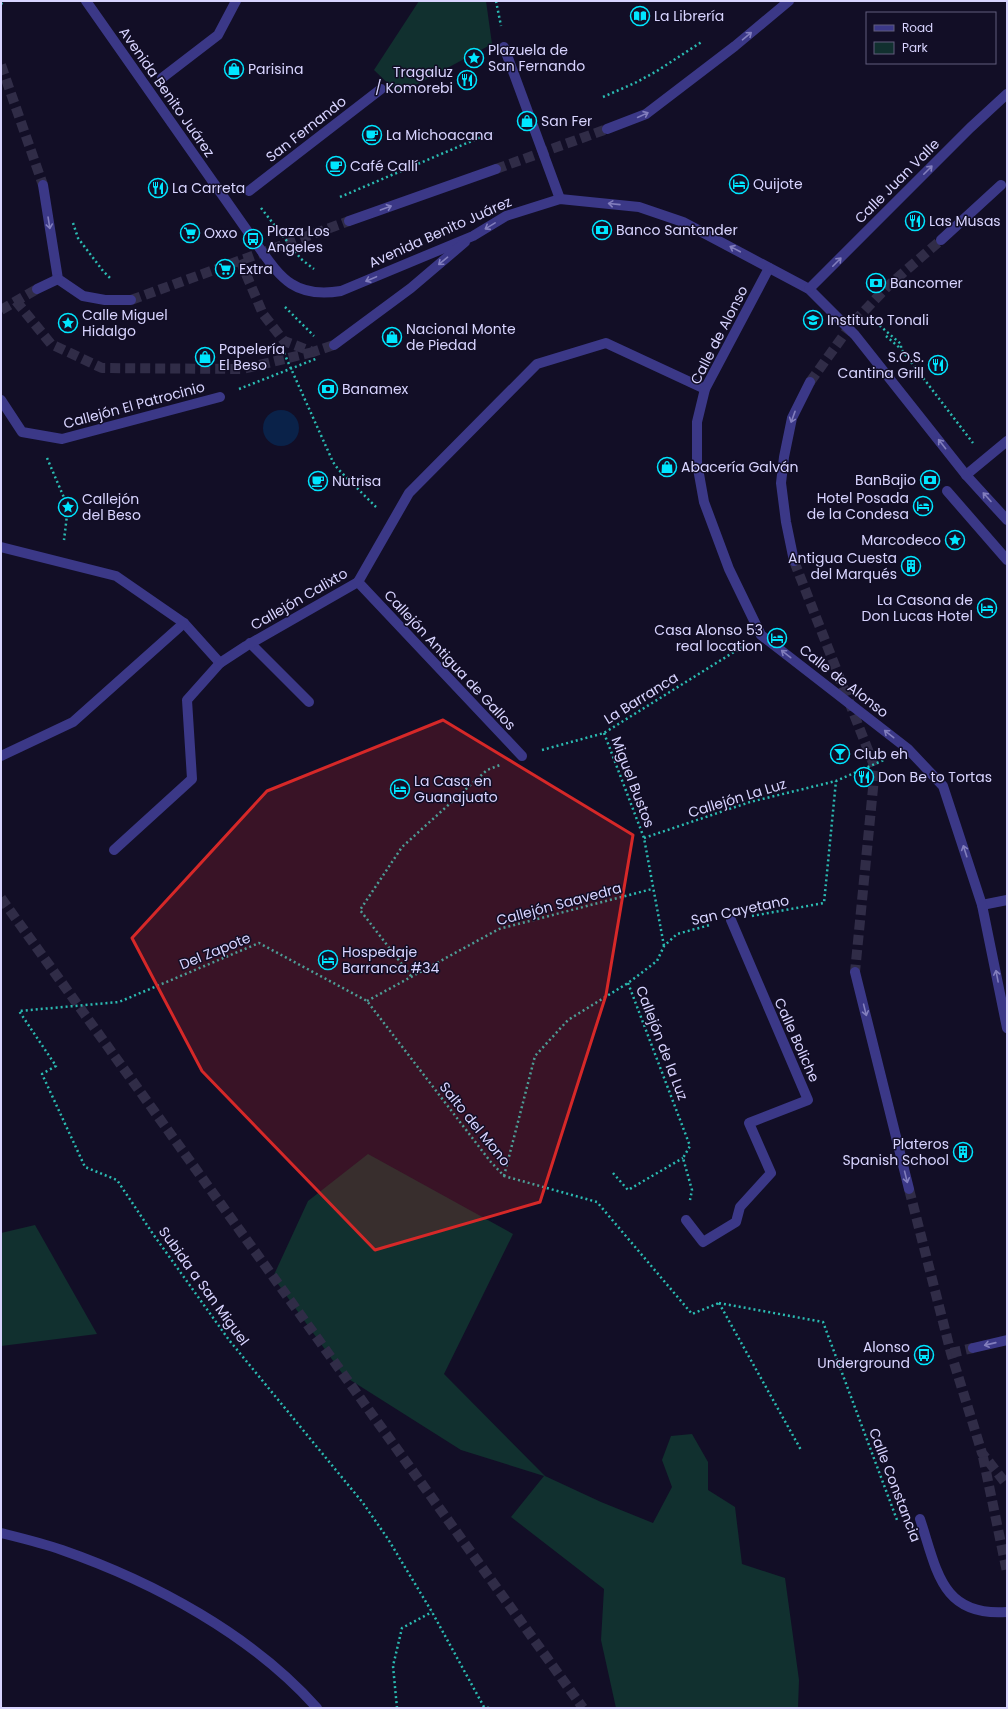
<svg xmlns="http://www.w3.org/2000/svg" width="1008" height="1709" font-family="Poppins,sans-serif">
	<rect width="100%" height="100%" fill="#120e26"/>
	<g fill="#11302f">
		<path d="M419,1H486L492,44L399,94L374,70Z"/>
		<path d="M368,1154L513,1234L444,1374L545,1476L601,1502L653,1523L672,1487L662,1460L671,1436L692,1434L708,1462V1490L735,1507L742,1564L785,1578L799,1680L798,1708H616L601,1640L604,1589L511,1517L544,1476L461,1450L344,1376L273,1277L308,1201Z"/>
		<path d="M35,1225L97,1334L1,1346V1233Z"/>
	</g>
	<circle fill="#0a2249" cx="281" cy="428" r="18"/>
	<g fill="none" stroke-linecap="round" stroke-linejoin="round">
		<g stroke="#302c47" stroke-width="10" stroke-dasharray="10 5" stroke-linecap="butt">
			<path d="M1,65L43,185"/>
			<path d="M496,169L607,129"/>
			<path d="M240,260L263,314L284,341L313,352L334,345"/>
			<path d="M131,300L349,221"/>
			<path d="M16,301L51,344L102,368L243,369L313,352"/>
			<path d="M1,310L37,289"/>
			<path d="M810,382L851,325L889,285L941,240"/>
			<path d="M794,561L875,768L855,972"/>
			<path d="M1,898L583,1708"/>
			<path d="M909,1189L951,1353L982,1453L1007,1485"/>
			<path d="M951,1353L973,1348"/>
			<path d="M983,1457L1007,1572"/>
		</g>
		<g stroke="#2bbbb2" stroke-width="2.5" stroke-dasharray="2 3" stroke-linecap="butt">
			<path d="M496,1L501,26"/>
			<path d="M1,3L3,6"/>
			<path d="M603,97L635,83L657,71L703,41"/>
			<path d="M340,197L493,132"/>
			<path d="M261,208L301,259L314,269"/>
			<path d="M73,223L78,238L103,271L110,278"/>
			<path d="M285,307L314,336"/>
			<path d="M872,319L901,344V349L973,443"/>
			<path d="M886,336L901,349"/>
			<path d="M284,353L333,462L338,469L376,507"/>
			<path d="M239,389L318,358"/>
			<path d="M47,458L68,507L64,540"/>
			<path d="M604,733L644,838L664,946"/>
			<path d="M542,750L604,733L742,647"/>
			<path d="M644,838L750,802L836,781L886,759"/>
			<path d="M752,916L824,903L836,781"/>
			<path d="M411,976L360,910L402,847L487,770L500,765"/>
			<path d="M628,983L690,1146L683,1158L692,1190L690,1200"/>
			<path d="M367,1001L499,929L652,889"/>
			<path d="M613,1173L628,1190L683,1158"/>
			<path d="M504,1176L535,1056L568,1020L628,983L657,961L664,946L677,934L710,925"/>
			<path d="M719,1303L823,1322L897,1520"/>
			<path d="M719,1303L801,1450"/>
			<path d="M397,1708L393,1666L402,1628L432,1612"/>
			<path d="M489,1708L484,1707L432,1612L388,1539L363,1503L229,1340L153,1234L117,1180L85,1167L42,1074L56,1066L19,1011L119,1002L259,943L367,1001L490,1161L504,1176L597,1202L692,1314L719,1303"/>
		</g>
		<path stroke="#3b3887" stroke-width="10" d="M920,1519C937,1570 941,1617 1007,1612"/>
		<g stroke="#3b3887" stroke-width="10">
			<path d="M504,47L560,199"/>
			<path d="M162,78L218,35L236,1"/>
			<path d="M249,191L381,89"/>
			<path d="M1,400L22,432L62,439L220,397"/>
			<path d="M966,475L1007,441"/>
			<path d="M947,491L1007,560"/>
			<path d="M1,547L116,576L184,623L220,663"/>
			<path d="M358,582L522,756"/>
			<path d="M250,643L309,702"/>
			<path d="M1,756L73,722L184,623"/>
			<path d="M114,850L192,779L187,700L220,663L246,646L358,582L409,493L537,364L606,343L705,389"/>
			<path d="M982,905L1007,900"/>
			<path d="M686,1220L703,1242L736,1222L740,1207L771,1173L749,1123L808,1100L731,920"/>
		</g>
		<g stroke="#3b3887" stroke-width="10">
			<path d="M86,1L253,239C279,275 291,299 341,291L473,236L506,216L560,199L639,207L683,222L809,289L855,335L966,475L1007,520"/>
			<path d="M607,129L646,114L735,46L789,1"/>
			<path d="M43,185L58,279L83,296L105,300H131"/>
			<path d="M349,221L496,169"/>
			<path d="M941,240L1001,185"/>
			<path d="M769,268L705,389L697,422V463L704,502L729,569L761,635L908,749L943,786L982,905L1007,1028"/>
			<path d="M37,289L58,279"/>
			<path d="M809,289L970,128L1007,94"/>
			<path d="M334,345L411,288L465,242"/>
			<path d="M794,561L786,522L781,483L784,457L792,418L810,382"/>
			<path d="M855,972L909,1189"/>
			<path d="M973,1348L1007,1340"/>
		</g>
		<path stroke="#3b3887" stroke-width="10" d="M1,1533C21,1538 42,1543 62,1550C154,1582 252,1635 317,1708"/>
	</g>
	<defs><path id="oneway-shaft" d="M-6 0H5M1.5-3L5.5 0L1.5 3" fill="none" stroke-width="1.6" stroke-linecap="round" stroke-linejoin="round"/></defs>
	<g stroke="#827ebd">
		<use href="#oneway-shaft" transform="translate(747 36) rotate(-40)"/>
		<use href="#oneway-shaft" transform="translate(643 115) rotate(-25)"/>
		<use href="#oneway-shaft" transform="translate(928 170) rotate(-45)"/>
		<use href="#oneway-shaft" transform="translate(614 204) rotate(-174)"/>
		<use href="#oneway-shaft" transform="translate(386 208) rotate(-20)"/>
		<use href="#oneway-shaft" transform="translate(49 223) rotate(81)"/>
		<use href="#oneway-shaft" transform="translate(490 226) rotate(149)"/>
		<use href="#oneway-shaft" transform="translate(735 249) rotate(-152)"/>
		<use href="#oneway-shaft" transform="translate(443 261) rotate(140)"/>
		<use href="#oneway-shaft" transform="translate(837 262) rotate(-45)"/>
		<use href="#oneway-shaft" transform="translate(371 279) rotate(157)"/>
		<use href="#oneway-shaft" transform="translate(793 417) rotate(110)"/>
		<use href="#oneway-shaft" transform="translate(942 444) rotate(-128)"/>
		<use href="#oneway-shaft" transform="translate(987 497) rotate(-132)"/>
		<use href="#oneway-shaft" transform="translate(786 654) rotate(-142)"/>
		<use href="#oneway-shaft" transform="translate(889 734) rotate(-142)"/>
		<use href="#oneway-shaft" transform="translate(965 851) rotate(-108)"/>
		<use href="#oneway-shaft" transform="translate(997 976) rotate(-101)"/>
		<use href="#oneway-shaft" transform="translate(865 1010) rotate(76)"/>
		<use href="#oneway-shaft" transform="translate(906 1177) rotate(76)"/>
		<use href="#oneway-shaft" transform="translate(990 1344) rotate(167)"/>
	</g>
	<path fill="#d62828" fill-opacity="0.2" stroke="#d62828" stroke-width="3" stroke-linejoin="round" d="M443,720L633,835L606,995L540,1202L375,1250L202,1071L132,938L267,791Z"/>
	<defs>
		<symbol id="library-ring" viewBox="-11 -11 22 22"><circle r="9.5" fill="#120e26" stroke="#00e6ff" stroke-width="1.5"/><path d="M-6-4Q-3-5.5-.7-3.5V5Q-3 3-6 4ZM6-4Q3-5.5 .7-3.5V5Q3 3 6 4Z" fill="#00e6ff"/></symbol>
		<symbol id="sight-ring" viewBox="-11 -11 22 22"><circle r="9.5" fill="#120e26" stroke="#00e6ff" stroke-width="1.5"/><path d="M0-6L1.8-2.2L6-1.7L2.9 1.2L3.7 5.4L0 3.3L-3.7 5.4L-2.9 1.2L-6-1.7L-1.8-2.2Z" fill="#00e6ff"/></symbol>
		<symbol id="shop-ring" viewBox="-11 -11 22 22"><circle r="9.5" fill="#120e26" stroke="#00e6ff" stroke-width="1.5"/><path d="M-5-2.5h2.3a2.7 3.5 0 0 1 5.4 0H5L5.5 6h-11ZM-1.5-2.5h3a1.5 2.3 0 0 0-3 0Z" fill="#00e6ff"/></symbol>
		<symbol id="restaurant-ring" viewBox="-11 -11 22 22"><circle r="9.5" fill="#120e26" stroke="#00e6ff" stroke-width="1.5"/><path d="M-5-6h1v4h1v-4h1v4h1v-4h1v5L-1.5 .5V6h-2V.5L-5-1ZM5-6V6H3V1.5H1.5Q1.5-4 5-6Z" fill="#00e6ff"/></symbol>
		<symbol id="cafe-ring" viewBox="-11 -11 22 22"><circle r="9.5" fill="#120e26" stroke="#00e6ff" stroke-width="1.5"/><path d="M-5.5-4.5H6V0H3Q3 3.5 0 3.5H-2.5Q-5.5 3.5-5.5 0ZM3-3.2v2h1.7v-2ZM-6 4.5H4V6H-6Z" fill="#00e6ff"/></symbol>
		<symbol id="hotel-ring" viewBox="-11 -11 22 22"><circle r="9.5" fill="#120e26" stroke="#00e6ff" stroke-width="1.5"/><path d="M-6-4.5h1.5V1H6V5H4.5V3h-9V5H-6ZM-4 0a1.8 1.8 0 1 1 3.6 0ZM.5 0V-2.5h3Q6-2.5 6 0Z" fill="#00e6ff"/></symbol>
		<symbol id="bank-ring" viewBox="-11 -11 22 22"><circle r="9.5" fill="#120e26" stroke="#00e6ff" stroke-width="1.5"/><path d="M-6-4H6V4H-6ZM0-2.3a2.3 2.3 0 1 0 0 4.6a2.3 2.3 0 1 0 0-4.6Z" fill="#00e6ff"/></symbol>
		<symbol id="supermarket-ring" viewBox="-11 -11 22 22"><circle r="9.5" fill="#120e26" stroke="#00e6ff" stroke-width="1.5"/><path d="M-6-5.5h2.5l.6 2H6L4.5 2H-2.5L-4.4-4H-6ZM-1.5 3.2a1.3 1.3 0 1 0 .1 0ZM3 3.2a1.3 1.3 0 1 0 .1 0Z" fill="#00e6ff"/></symbol>
		<symbol id="bus-ring" viewBox="-11 -11 22 22"><circle r="9.5" fill="#120e26" stroke="#00e6ff" stroke-width="1.5"/><path d="M-5-6H5V4H4V6H2V4H-2V6H-4V4H-5ZM-3.5-4V0h7V-4ZM-3.5 1.2v1.5H-2V1.2ZM2 1.2v1.5H3.5V1.2Z" fill="#00e6ff"/></symbol>
		<symbol id="school-ring" viewBox="-11 -11 22 22"><circle r="9.5" fill="#120e26" stroke="#00e6ff" stroke-width="1.5"/><path d="M0-5L7-2L0 1L-7-2ZM-4 1L0 2.5L4 1V4Q0 6-4 4Z" fill="#00e6ff"/></symbol>
		<symbol id="building-ring" viewBox="-11 -11 22 22"><circle r="9.5" fill="#120e26" stroke="#00e6ff" stroke-width="1.5"/><path d="M-4-6H4V6H1V3H-1V6H-4ZM-2.5-4.3h1.7v1.8h-1.7ZM.8-4.3h1.7v1.8H.8ZM-2.5-1h1.7V.8h-1.7ZM.8-1h1.7V.8H.8Z" fill="#00e6ff"/></symbol>
		<symbol id="bar-ring" viewBox="-11 -11 22 22"><circle r="9.5" fill="#120e26" stroke="#00e6ff" stroke-width="1.5"/><path d="M-6-5H6L.8 .8V4.5H3.5V6h-7V4.5H-.8V.8Z" fill="#00e6ff"/></symbol>
	</defs>
	<g fill-rule="evenodd">
		<use href="#library-ring" x="629" y="5" width="22" height="22"/>
		<use href="#sight-ring" x="463" y="47" width="22" height="22"/>
		<use href="#shop-ring" x="223" y="58" width="22" height="22"/>
		<use href="#restaurant-ring" x="456" y="69" width="22" height="22"/>
		<use href="#shop-ring" x="516" y="110" width="22" height="22"/>
		<use href="#cafe-ring" x="361" y="124" width="22" height="22"/>
		<use href="#cafe-ring" x="325" y="155" width="22" height="22"/>
		<use href="#hotel-ring" x="728" y="173" width="22" height="22"/>
		<use href="#restaurant-ring" x="147" y="177" width="22" height="22"/>
		<use href="#restaurant-ring" x="904" y="210" width="22" height="22"/>
		<use href="#bank-ring" x="591" y="219" width="22" height="22"/>
		<use href="#supermarket-ring" x="179" y="222" width="22" height="22"/>
		<use href="#bus-ring" x="242" y="228" width="22" height="22"/>
		<use href="#supermarket-ring" x="214" y="258" width="22" height="22"/>
		<use href="#bank-ring" x="865" y="272" width="22" height="22"/>
		<use href="#school-ring" x="802" y="309" width="22" height="22"/>
		<use href="#sight-ring" x="57" y="312" width="22" height="22"/>
		<use href="#shop-ring" x="381" y="326" width="22" height="22"/>
		<use href="#shop-ring" x="194" y="346" width="22" height="22"/>
		<use href="#restaurant-ring" x="927" y="354" width="22" height="22"/>
		<use href="#bank-ring" x="317" y="378" width="22" height="22"/>
		<use href="#shop-ring" x="656" y="456" width="22" height="22"/>
		<use href="#bank-ring" x="919" y="469" width="22" height="22"/>
		<use href="#cafe-ring" x="307" y="470" width="22" height="22"/>
		<use href="#hotel-ring" x="912" y="495" width="22" height="22"/>
		<use href="#sight-ring" x="57" y="496" width="22" height="22"/>
		<use href="#sight-ring" x="944" y="529" width="22" height="22"/>
		<use href="#building-ring" x="900" y="555" width="22" height="22"/>
		<use href="#hotel-ring" x="976" y="597" width="22" height="22"/>
		<use href="#hotel-ring" x="766" y="627" width="22" height="22"/>
		<use href="#bar-ring" x="829" y="743" width="22" height="22"/>
		<use href="#restaurant-ring" x="853" y="766" width="22" height="22"/>
		<use href="#hotel-ring" x="389" y="778" width="22" height="22"/>
		<use href="#hotel-ring" x="317" y="949" width="22" height="22"/>
		<use href="#building-ring" x="952" y="1141" width="22" height="22"/>
		<use href="#bus-ring" x="913" y="1344" width="22" height="22"/>
	</g>
	<g text-anchor="middle" dominant-baseline="central" stroke-width="3" stroke-linejoin="round" paint-order="stroke">
		<g font-size="14" fill="#d8d4ff" stroke="#120e26" text-anchor="start">
			<text x="654" y="16">La Librería</text>
			<text x="488" y="50">Plazuela de<tspan x="488" dy="16">San Fernando</tspan></text>
			<text x="248" y="69">Parisina</text>
			<text x="453" y="72" text-anchor="end">Tragaluz<tspan x="453" dy="16">/ Komorebi</tspan></text>
			<text x="541" y="121">San Fer</text>
			<text x="386" y="135">La Michoacana</text>
			<text x="350" y="166">Café Callí</text>
			<text x="753" y="184">Quijote</text>
			<text x="172" y="188">La Carreta</text>
			<text x="929" y="221">Las Musas</text>
			<text x="616" y="230">Banco Santander</text>
			<text x="267" y="231">Plaza Los<tspan x="267" dy="16">Angeles</tspan></text>
			<text x="204" y="233">Oxxo</text>
			<text x="239" y="269">Extra</text>
			<text x="890" y="283">Bancomer</text>
			<text x="82" y="315">Calle Miguel<tspan x="82" dy="16">Hidalgo</tspan></text>
			<text x="827" y="320">Instituto Tonali</text>
			<text x="406" y="329">Nacional Monte<tspan x="406" dy="16">de Piedad</tspan></text>
			<text x="219" y="349">Papelería<tspan x="219" dy="16">El Beso</tspan></text>
			<text x="924" y="357" text-anchor="end">S.O.S.<tspan x="924" dy="16">Cantina Grill</tspan></text>
			<text x="342" y="389">Banamex</text>
			<text x="681" y="467">Abacería Galván</text>
			<text x="916" y="480" text-anchor="end">BanBajio</text>
			<text x="332" y="481">Nutrisa</text>
			<text x="909" y="498" text-anchor="end">Hotel Posada<tspan x="909" dy="16">de la Condesa</tspan></text>
			<text x="82" y="499">Callejón<tspan x="82" dy="16">del Beso</tspan></text>
			<text x="941" y="540" text-anchor="end">Marcodeco</text>
			<text x="897" y="558" text-anchor="end">Antigua Cuesta<tspan x="897" dy="16">del Marqués</tspan></text>
			<text x="973" y="600" text-anchor="end">La Casona de<tspan x="973" dy="16">Don Lucas Hotel</tspan></text>
			<text x="763" y="630" text-anchor="end">Casa Alonso 53<tspan x="763" dy="16">real location</tspan></text>
			<text x="854" y="754">Club eh</text>
			<text x="878" y="777">Don Be to Tortas</text>
			<text x="414" y="781">La Casa en<tspan x="414" dy="16">Guanajuato</tspan></text>
			<text x="342" y="952">Hospedaje<tspan x="342" dy="16">Barranca #34</tspan></text>
			<text x="949" y="1144" text-anchor="end">Plateros<tspan x="949" dy="16">Spanish School</tspan></text>
			<text x="910" y="1347" text-anchor="end">Alonso<tspan x="910" dy="16">Underground</tspan></text>
		</g>
		<g font-size="14" fill="#d8d4ff" stroke="#120e26">
			<text transform="translate(167 92) rotate(55)">Avenida Benito Juárez</text>
			<text transform="translate(306 129) rotate(-38)">San Fernando</text>
			<text transform="translate(897 181) rotate(-45)">Calle Juan Valle</text>
			<text transform="translate(440 232) rotate(-24)">Avenida Benito Juárez</text>
			<text transform="translate(719 335) rotate(-63)">Calle de Alonso</text>
			<text transform="translate(134 405) rotate(-15)">Callejón El Patrocinio</text>
			<text transform="translate(299 599) rotate(-30)">Callejón Calixto</text>
			<text transform="translate(450 660) rotate(47)">Callejón Antigua de Gallos</text>
			<text transform="translate(844 681) rotate(38)">Calle de Alonso</text>
			<text transform="translate(641 698) rotate(-32)">La Barranca</text>
			<text transform="translate(633 782) rotate(69)">Miguel Bustos</text>
			<text transform="translate(737 798) rotate(-17)">Callejón La Luz</text>
			<text transform="translate(559 904) rotate(-15)">Callejón Saavedra</text>
			<text transform="translate(740 910) rotate(-12)">San Cayetano</text>
			<text transform="translate(215 951) rotate(-22)">Del Zapote</text>
			<text transform="translate(797 1040) rotate(66)">Calle Boliche</text>
			<text transform="translate(662 1043) rotate(69)">Callejón de la Luz</text>
			<text transform="translate(475 1124) rotate(51)">Salto del Mono</text>
			<text transform="translate(204 1286) rotate(54)">Subida a San Miguel</text>
			<text transform="translate(895 1485) rotate(69)">Calle Constancia</text>
		</g>
	</g>
	<rect width="1008" height="1709" fill="none" stroke="#d8d4ff" stroke-width="4"/>
	<rect x="866" y="12" width="130" height="52" fill="#120e26" stroke="#615d7d"/>
	<rect x="874" y="25" width="20" height="6" fill="#3b3887" stroke="#615d7d"/>
	<text x="902" y="32" font-size="12" fill="#d8d4ff">Road</text>
	<rect x="874" y="42" width="20" height="12" fill="#11302f" stroke="#615d7d"/>
	<text x="902" y="52" font-size="12" fill="#d8d4ff">Park</text>
</svg>
